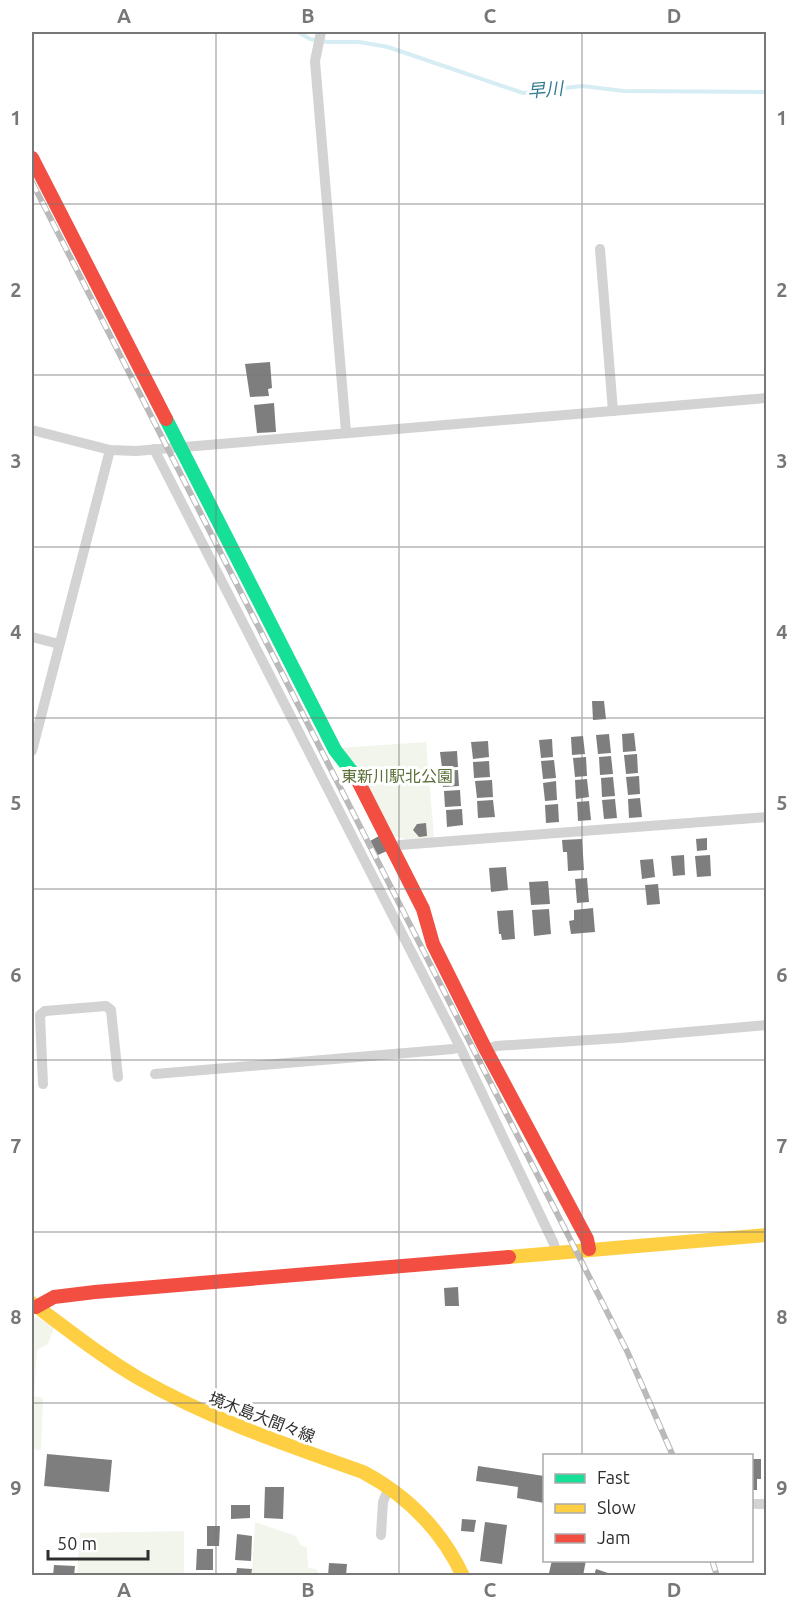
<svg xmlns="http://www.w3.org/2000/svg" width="798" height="1607" font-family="Ubuntu,'Noto Sans JP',sans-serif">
	<rect width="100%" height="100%" fill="#fff"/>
	<g fill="#f2f5eb">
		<path d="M426,742L434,838L406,839L392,836L339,748Z"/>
		<path d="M37,1317L54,1328L48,1344L37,1350L34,1396L43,1398L41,1450L32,1449V1320Z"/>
		<path d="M255,1522L296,1536L301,1546L307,1547L308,1568L317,1569L318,1575H252Z"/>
		<path d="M184,1531V1575H77L80,1533Z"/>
	</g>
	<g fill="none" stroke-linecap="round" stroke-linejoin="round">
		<path stroke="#d6edf4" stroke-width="4" d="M298,32L310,39L328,42H359L388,47L523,93L582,86L624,91L766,92"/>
	</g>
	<g fill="#7e7e7e">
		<path d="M270,362L272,388L268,389L269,396L250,397L245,364Z"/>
		<path d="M274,403L276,432L257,433L254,405Z"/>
		<path d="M592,701H604L606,719L593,720Z"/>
		<path d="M634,733L636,751L623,752L622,734Z"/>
		<path d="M609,734L611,753L598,754L596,735Z"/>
		<path d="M583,736L585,754L572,755L571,737Z"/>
		<path d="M552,739L553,757L541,758L539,740Z"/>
		<path d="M488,741L489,757L473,759L471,742Z"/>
		<path d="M457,751L458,767L442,768L440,752Z"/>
		<path d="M637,754L638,773L626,774L624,755Z"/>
		<path d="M611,756L613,774L600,775L599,757Z"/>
		<path d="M586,757L587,776L575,777L573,758Z"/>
		<path d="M554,760L556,778L543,779L541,761Z"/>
		<path d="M489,761L490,777L474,778L473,762Z"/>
		<path d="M458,770L459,786L443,787L442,771Z"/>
		<path d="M421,771L423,780L415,781L414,772Z"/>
		<path d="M639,776L640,794L628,795L626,777Z"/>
		<path d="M613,777L615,796L602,797L601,778Z"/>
		<path d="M587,779L589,797L576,799L575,780Z"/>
		<path d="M492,780L493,797L477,798L475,781Z"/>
		<path d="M556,781L557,800L545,801L543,783Z"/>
		<path d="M460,790L461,806L445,807L444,791Z"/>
		<path d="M640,798L642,817L629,818L628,799Z"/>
		<path d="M615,799L617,818L604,819L602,800Z"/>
		<path d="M493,800L495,817L478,818L477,801Z"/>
		<path d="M589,801L591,820L578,821L577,802Z"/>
		<path d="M558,804L559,822L546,823L545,805Z"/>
		<path d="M462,809L463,825L447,827L446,810Z"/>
		<path d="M426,823L427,836L419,837L413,830L417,824Z"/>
		<path d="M379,836L387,851L378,855L370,841Z"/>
		<path d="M707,838V850L697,851L696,839Z"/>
		<path d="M582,839L584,870L568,871L567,852H563L562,840Z"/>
		<path d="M684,855L685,875L673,876L671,856Z"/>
		<path d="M710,855L711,876L697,877L695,856Z"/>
		<path d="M653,859L655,877L642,879L640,860Z"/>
		<path d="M506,867L508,890L491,892L489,868Z"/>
		<path d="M587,878L589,902L577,903L575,879Z"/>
		<path d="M548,881L550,904L531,905L529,882Z"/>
		<path d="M658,884L660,904L647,905L645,885Z"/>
		<path d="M593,908L595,932L571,934L569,921L574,920V910Z"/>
		<path d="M549,909L551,934L534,936L532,910Z"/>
		<path d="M513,910L515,939L502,940L501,934H499L497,911Z"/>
		<path d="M458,1287L459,1306H445L444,1288Z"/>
		<path d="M47,1454L112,1460L109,1492L44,1486Z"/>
		<path d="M752,1459H761V1479H757V1490H752Z"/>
		<path d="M478,1466L544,1476V1503L517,1498L518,1487L476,1481Z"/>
		<path d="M265,1487H284L283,1519L264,1518Z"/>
		<path d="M231,1505H250V1518L231,1519Z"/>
		<path d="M462,1519L476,1520L474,1532L461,1531Z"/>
		<path d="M485,1522L507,1525L502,1564L480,1561Z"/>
		<path d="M207,1526H220L219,1546H207Z"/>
		<path d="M237,1534L252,1536L251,1561L235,1560Z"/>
		<path d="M197,1549H213V1570H196Z"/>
		<path d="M552,1560H586L583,1576H562L549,1573Z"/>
		<path d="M329,1563L347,1564L346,1576H328Z"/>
		<path d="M54,1565L75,1566L74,1576H53Z"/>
		<path d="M237,1568L252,1569L251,1576H236Z"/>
		<path d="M596,1569L608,1573L607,1576H594Z"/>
	</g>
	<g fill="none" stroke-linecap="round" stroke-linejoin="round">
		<g stroke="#d3d3d3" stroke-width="10">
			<path d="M321,32L315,61L346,432"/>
			<path d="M600,249L613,411"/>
			<path d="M32,430L110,450L136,451L766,398"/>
			<path d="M154,449L460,1047L554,1244L556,1252"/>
			<path d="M32,637L59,644"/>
			<path d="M32,751L110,450"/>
			<path d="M392,849L400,845L766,817"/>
			<path d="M486,1050L496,1046L620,1038L766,1025"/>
			<path d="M155,1074L453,1049L460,1047"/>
			<path d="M43,1084L40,1015L45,1011L106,1006L111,1010L118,1077"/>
			<path d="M756,1504H766"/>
			<path d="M381,1535L383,1502L389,1487"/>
		</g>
		<path stroke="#16e098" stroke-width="14" d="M166,419L335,750L356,777"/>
		<g stroke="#ffcf43" stroke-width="14">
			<path d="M509,1257L766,1235"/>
			<path d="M32,1303C67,1329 102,1357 140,1379C210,1419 287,1445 363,1472C408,1496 441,1529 463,1576"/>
		</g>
		<g stroke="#f24e42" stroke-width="14">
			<path d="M32,158L166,419"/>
			<path d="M356,777L423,909L433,944L486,1050L587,1239L589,1249"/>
			<path d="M36,1307L54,1297L95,1292L509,1257"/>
		</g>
		<defs>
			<g id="rail">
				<path d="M32,182L627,1351L673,1456"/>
				<path d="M712,1560L717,1576"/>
			</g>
		</defs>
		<use href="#rail" stroke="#bababa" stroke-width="6"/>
		<use href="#rail" stroke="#fff" stroke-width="4" stroke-dasharray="11" stroke-linecap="butt"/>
	</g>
	<path fill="none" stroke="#777" stroke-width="1.5" stroke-opacity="0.55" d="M216,32V1576M399,32V1576M582,32V1456M32,204H766M32,375H766M32,547H766M32,718H766M32,889H766M32,1060H766M32,1232H766M32,1403H766M582,1560V1576"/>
	<g text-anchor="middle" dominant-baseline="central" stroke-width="6" stroke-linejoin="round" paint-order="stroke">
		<g font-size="16" fill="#5a6f37" stroke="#fff">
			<text x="397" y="776">東新川駅北公園</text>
		</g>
		<g font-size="16" fill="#2e2e2e" stroke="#fff">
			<text transform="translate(262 1417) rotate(21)">境木島大間々線</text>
		</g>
		<g font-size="18" font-style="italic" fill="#327b92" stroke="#fff">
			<text transform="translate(545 89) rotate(-5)">早川</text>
		</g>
	</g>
	<rect width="798" height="1607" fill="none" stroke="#ffffff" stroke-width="66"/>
	<rect x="543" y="1454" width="210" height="108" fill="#ffffff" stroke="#ababab" stroke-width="1.5"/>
	<rect x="555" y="1474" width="30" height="9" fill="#16e098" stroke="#ababab" stroke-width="1.5"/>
	<text x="597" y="1484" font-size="18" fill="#2e2e2e">Fast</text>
	<rect x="555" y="1504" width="30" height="9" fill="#ffcf43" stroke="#ababab" stroke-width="1.5"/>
	<text x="597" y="1514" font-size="18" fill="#2e2e2e">Slow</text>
	<rect x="555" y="1534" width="30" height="9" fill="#f24e42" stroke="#ababab" stroke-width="1.5"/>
	<text x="597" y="1544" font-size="18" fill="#2e2e2e">Jam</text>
	<path d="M48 1550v9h100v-9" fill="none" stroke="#2e2e2e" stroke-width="3"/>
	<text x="57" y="1550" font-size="18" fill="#2e2e2e" stroke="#ffffff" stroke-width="4.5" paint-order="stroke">50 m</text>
	<rect x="33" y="33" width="732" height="1541" fill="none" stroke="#777" stroke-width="2"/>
	<g font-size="20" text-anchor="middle" font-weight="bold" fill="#777">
		<text x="124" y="23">A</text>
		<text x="308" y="23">B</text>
		<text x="490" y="23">C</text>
		<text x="674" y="23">D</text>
		<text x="16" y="125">1</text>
		<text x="782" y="125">1</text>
		<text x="16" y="297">2</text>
		<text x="782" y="297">2</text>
		<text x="16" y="468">3</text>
		<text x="782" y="468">3</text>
		<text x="16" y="639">4</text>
		<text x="782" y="639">4</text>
		<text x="16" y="810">5</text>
		<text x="782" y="810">5</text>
		<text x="16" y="982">6</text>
		<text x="782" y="982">6</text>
		<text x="16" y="1153">7</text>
		<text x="782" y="1153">7</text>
		<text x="16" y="1324">8</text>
		<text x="782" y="1324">8</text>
		<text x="16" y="1495">9</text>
		<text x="782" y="1495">9</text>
		<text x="124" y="1597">A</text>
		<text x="308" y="1597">B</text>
		<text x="490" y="1597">C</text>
		<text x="674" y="1597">D</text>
	</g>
</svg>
